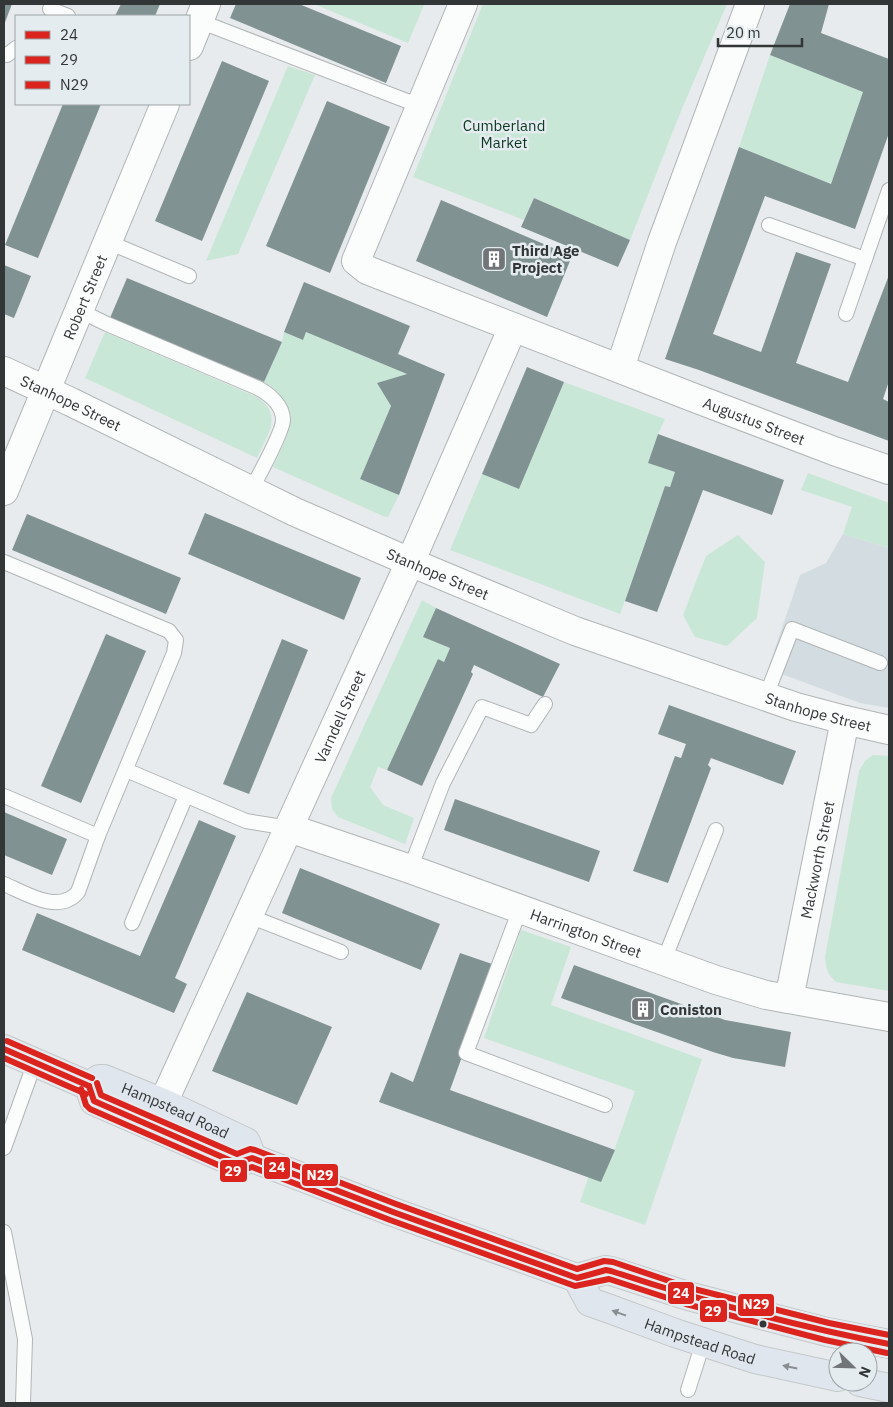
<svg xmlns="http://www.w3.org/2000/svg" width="893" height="1407" font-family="'IBM Plex Sans',sans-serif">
	<rect width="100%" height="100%" fill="#e7ebed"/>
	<path fill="#d3dde1" d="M843,534L889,548V708L860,703L768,669L800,575L826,563Z"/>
	<g fill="#c9e7d6">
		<path d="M314,4H421L424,5L408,43Z"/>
		<path d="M483,4H727L681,111L630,240L534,198L524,220L413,177Z"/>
		<path d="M770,55L863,92L831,184L739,147Z"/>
		<path d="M288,66L315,75L238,254L206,261Z"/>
		<path d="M105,332L257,397C284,415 267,435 257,458L85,378Z"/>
		<path d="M284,332L303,340L306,332L407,374L377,383L391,406L360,479L399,495L388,517L383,516L273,467C289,434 304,406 264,382L282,342Z"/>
		<path d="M564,382L665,419L658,434L648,463L675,472L670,487L665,486L620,614L450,550L482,474L519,489Z"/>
		<path d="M808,473L889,503V548L843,534L852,507L801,490Z"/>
		<path d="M738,535L765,562L757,618L727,646L695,637L683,615L706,556Z"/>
		<path d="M422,600L436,608L423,637L450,648L444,662L438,660L387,770L378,767L370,787L383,805L414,818L405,844L338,817L332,809L331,798Z"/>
		<path d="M873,755L889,756V991L836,982C827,974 826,968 825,957L859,771L865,761Z"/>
		<path d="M521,930L571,947L551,1005L702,1059L645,1225L580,1202L599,1146L614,1151L635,1091L484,1038Z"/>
	</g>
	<g fill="#819293">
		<path d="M4,4H12L4,25Z"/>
		<path d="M121,4H160L155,16H115Z"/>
		<path d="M236,4H299L401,46L386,83L230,18Z"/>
		<path d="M790,4H829L821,33L889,59V133L855,229L765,196L713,334L761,352L796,252L831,264L796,363L848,382L889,275V381L883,399L889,402V441L699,370L665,359L739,147L831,184L863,92L770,55Z"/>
		<path d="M222,61L269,81L202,241L155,221Z"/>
		<path d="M327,101L390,127L330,273L266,246Z"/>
		<path d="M63,104H101L38,258L5,245Z"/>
		<path d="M534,198L630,240L618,267L521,227Z"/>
		<path d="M441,200L572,256L547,317L416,261Z"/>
		<path d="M4,265L31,276L14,318L4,314Z"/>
		<path d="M127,278L282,342L264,382L110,318Z"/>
		<path d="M304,282L410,326L398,354L445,374L399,495L360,479L391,406L377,383L407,374L306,332L303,340L284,332Z"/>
		<path d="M527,367L564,382L519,489L482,474Z"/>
		<path d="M658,434L784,480L772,515L703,490L657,612L625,601L665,486L670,487L675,472L648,463Z"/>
		<path d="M205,513L361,578L344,620L188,554Z"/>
		<path d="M27,514L181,578L166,614L12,550Z"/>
		<path d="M436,608L560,664L543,697L474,665L471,672L473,674L422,786L387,770L438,659L444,662L450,648L423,637Z"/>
		<path d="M106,634L146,651L81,803L41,786Z"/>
		<path d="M282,639L308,650L249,794L223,784Z"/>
		<path d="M669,705L796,751L783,785L711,758L708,765L711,768L668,883L633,871L675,756L681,758L686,744L658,734Z"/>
		<path d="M455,799L600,851L589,882L444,830Z"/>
		<path d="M4,812L67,839L52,875L4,855Z"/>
		<path d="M199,820L236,836L175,978L187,984L174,1013L22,950L37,913L140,956Z"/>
		<path d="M300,868L440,924L421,970L282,913Z"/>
		<path d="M460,953L495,965L450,1090L615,1150L601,1182L379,1102L391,1072L413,1082Z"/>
		<path d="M574,965L725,1020L791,1032L785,1067L733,1058L713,1052L561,998Z"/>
		<path d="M247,992L332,1027L297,1105L212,1071Z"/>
	</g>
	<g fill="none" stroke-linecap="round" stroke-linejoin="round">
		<defs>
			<g id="service">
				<path d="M50,9L68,16"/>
				<path d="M199,21L420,106"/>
				<path d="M7,55L16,48"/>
				<path d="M769,225L865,259"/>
				<path d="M108,242L189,276"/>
				<path d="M80,311L107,324L258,388C269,394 283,405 283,420C283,432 258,477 251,490"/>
				<path d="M846,314L889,190"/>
				<path d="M4,562L169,631L176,640L174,653L98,836L78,892C59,915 25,893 4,884"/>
				<path d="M766,696L792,629L880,663"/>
				<path d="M126,770L246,821L289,828"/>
				<path d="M4,796L98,836"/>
				<path d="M410,869L443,783L482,707L531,725L545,704"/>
				<path d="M520,909L466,1053L605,1105"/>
				<path d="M249,916L341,952"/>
				<path d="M132,923L186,796"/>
				<path d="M664,960L716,830"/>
				<path d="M4,1148L35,1062"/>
				<path d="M4,1232L25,1339L23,1403"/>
				<path d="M688,1390L703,1343"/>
			</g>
			<g id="minor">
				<path id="s1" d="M463,4L356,261L367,270L692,397L834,451L889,470"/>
				<path d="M620,368L662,242L750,4"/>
				<path id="s2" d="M4,371L71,402L295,512L410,562L575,631L796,707L845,720L889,730"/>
				<path id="s3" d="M289,828L410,869L716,980L766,995L889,1017"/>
				<path id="s4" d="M789,999L845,720"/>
				<path id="s5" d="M163,1103L416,549L513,327"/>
			</g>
			<g id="tertiary">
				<path d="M189,46L206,4"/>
				<path id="s6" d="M4,491L165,104"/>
			</g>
			<g id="trunk">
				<path d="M4,1049L89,1086"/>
				<path d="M89,1086L94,1101L236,1163L252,1158L393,1212L577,1278L606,1270L611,1271L688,1296L827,1332L889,1344"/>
				<path id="s7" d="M89,1086L99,1079H104L163,1103L246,1142L252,1158"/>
				<path id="s8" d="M577,1278L590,1302L610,1309L675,1333L755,1359L838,1377"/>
				<path d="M860,1382L889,1388"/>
			</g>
		</defs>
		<use href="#service" stroke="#b1b5b6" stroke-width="16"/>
		<use href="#minor" stroke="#b1b5b6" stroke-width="30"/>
		<use href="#tertiary" stroke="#b1b5b6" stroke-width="30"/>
		<use href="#trunk" stroke="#c5c8c9" stroke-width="30"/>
		<use href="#service" stroke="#fbfcfc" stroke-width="14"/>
		<use href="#minor" stroke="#fbfcfc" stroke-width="28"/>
		<use href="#tertiary" stroke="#fbfcfc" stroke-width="28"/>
		<use href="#trunk" stroke="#e0e6ee" stroke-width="28"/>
		<defs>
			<g id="bus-1">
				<path d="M4,1049L89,1086"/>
				<path d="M89,1086L94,1101L236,1163L252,1158L393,1212L577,1278L606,1270L611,1271C702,1301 795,1326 889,1344"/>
			</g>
			<g id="bus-2">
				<path d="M4,1058L86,1094"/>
				<path d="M81,1089L86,1105L90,1109L232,1171L238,1172L252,1167L390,1220L575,1286L609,1279L686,1304L825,1340L887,1353"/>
			</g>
			<g id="bus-3">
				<path d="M7,1041L92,1078"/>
				<path d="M97,1083L101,1095L237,1154L250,1149L255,1150L396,1204L577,1269L604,1261L613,1262L690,1288L829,1323L889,1335"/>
			</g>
		</defs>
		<use href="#bus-1" stroke="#e4ecf0" stroke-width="10"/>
		<use href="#bus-2" stroke="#e4ecf0" stroke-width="10"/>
		<use href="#bus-3" stroke="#e4ecf0" stroke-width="10"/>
		<use href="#bus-1" stroke="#dc241f" stroke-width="6"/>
		<use href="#bus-2" stroke="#dc241f" stroke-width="6"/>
		<use href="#bus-3" stroke="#dc241f" stroke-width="6"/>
	</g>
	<defs><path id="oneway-solid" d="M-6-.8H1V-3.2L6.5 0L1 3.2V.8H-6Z" transform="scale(1.25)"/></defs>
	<g fill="#898e92">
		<use href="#oneway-solid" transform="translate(619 1313) rotate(-160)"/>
		<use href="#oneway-solid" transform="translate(790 1367) rotate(-168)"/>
	</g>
	<defs>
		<symbol id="building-square" viewBox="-11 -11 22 22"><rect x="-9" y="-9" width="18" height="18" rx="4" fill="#717577" stroke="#e4ecf0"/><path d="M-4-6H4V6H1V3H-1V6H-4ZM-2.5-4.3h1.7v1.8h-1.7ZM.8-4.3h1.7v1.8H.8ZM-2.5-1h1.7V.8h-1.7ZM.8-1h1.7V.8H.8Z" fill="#fff"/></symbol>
	</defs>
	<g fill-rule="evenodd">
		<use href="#building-square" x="480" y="245" width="28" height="28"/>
		<use href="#building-square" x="629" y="995" width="28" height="28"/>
	</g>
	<circle fill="#323637" stroke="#e4ecf0" stroke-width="2" cx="763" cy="1324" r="4.5"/>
	<g text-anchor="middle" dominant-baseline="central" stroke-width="5" stroke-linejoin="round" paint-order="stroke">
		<g font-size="15" fill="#0c3821" stroke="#e4ecf0">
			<text x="504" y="125">Cumberland<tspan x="504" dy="17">Market</tspan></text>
		</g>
		<g font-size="15" font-weight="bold" fill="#323637" stroke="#e4ecf0" text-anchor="start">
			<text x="512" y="250">Third Age<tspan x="512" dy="17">Project</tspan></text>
			<text x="660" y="1009">Coniston</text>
		</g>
		<g font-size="15" fill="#323637" stroke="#e4ecf0">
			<text stroke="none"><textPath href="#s6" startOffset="210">Robert Street</textPath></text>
			<text stroke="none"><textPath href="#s2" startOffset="74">Stanhope Street</textPath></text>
			<text stroke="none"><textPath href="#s1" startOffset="708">Augustus Street</textPath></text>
			<text stroke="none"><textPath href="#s2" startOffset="479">Stanhope Street</textPath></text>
			<text stroke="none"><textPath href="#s2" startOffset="884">Stanhope Street</textPath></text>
			<text stroke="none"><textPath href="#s5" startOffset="425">Varndell Street</textPath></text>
			<text stroke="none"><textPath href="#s4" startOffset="142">Mackworth Street</textPath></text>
			<text stroke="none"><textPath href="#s3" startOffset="315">Harrington Street</textPath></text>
			<text stroke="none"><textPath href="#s7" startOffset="95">Hampstead Road</textPath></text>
			<text stroke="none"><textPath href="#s8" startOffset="144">Hampstead Road</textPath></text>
		</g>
	</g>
	<g stroke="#e4ecf0" stroke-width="2">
		<rect x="263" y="1156" width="28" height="24" rx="5" fill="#dc241f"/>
		<rect x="219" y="1159" width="29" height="24" rx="5" fill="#dc241f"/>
		<rect x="301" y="1163" width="38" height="24" rx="5" fill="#dc241f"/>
		<rect x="667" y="1281" width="28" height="24" rx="5" fill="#dc241f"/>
		<rect x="737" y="1293" width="38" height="24" rx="5" fill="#dc241f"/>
		<rect x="699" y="1299" width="29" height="24" rx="5" fill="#dc241f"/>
	</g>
	<g font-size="14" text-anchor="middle" font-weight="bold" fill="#fff">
		<text x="277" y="1172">24</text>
		<text x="233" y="1176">29</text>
		<text x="320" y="1180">N29</text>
		<text x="681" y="1298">24</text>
		<text x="756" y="1309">N29</text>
		<text x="713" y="1316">29</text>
	</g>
	<rect width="893" height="1407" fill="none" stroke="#323637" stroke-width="10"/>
	<rect x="15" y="15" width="175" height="90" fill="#e4ecf0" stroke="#9da3a6"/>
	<rect x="25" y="31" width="25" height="8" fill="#dc241f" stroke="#9da3a6"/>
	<text x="60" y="40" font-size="15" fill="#323637">24</text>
	<rect x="25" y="56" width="25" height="8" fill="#dc241f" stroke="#9da3a6"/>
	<text x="60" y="65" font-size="15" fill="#323637">29</text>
	<rect x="25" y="81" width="25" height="8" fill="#dc241f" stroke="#9da3a6"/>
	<text x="60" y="90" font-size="15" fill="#323637">N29</text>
	<g transform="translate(853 1367) rotate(113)"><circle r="24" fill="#e4ecf0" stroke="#9da3a6"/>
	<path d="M0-4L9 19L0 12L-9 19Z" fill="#717577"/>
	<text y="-8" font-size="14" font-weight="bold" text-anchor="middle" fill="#323637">N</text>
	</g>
	<path d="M718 38v8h84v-8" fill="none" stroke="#323637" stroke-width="2.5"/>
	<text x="726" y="38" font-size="15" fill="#323637" stroke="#e4ecf0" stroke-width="4" paint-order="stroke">20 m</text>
</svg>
